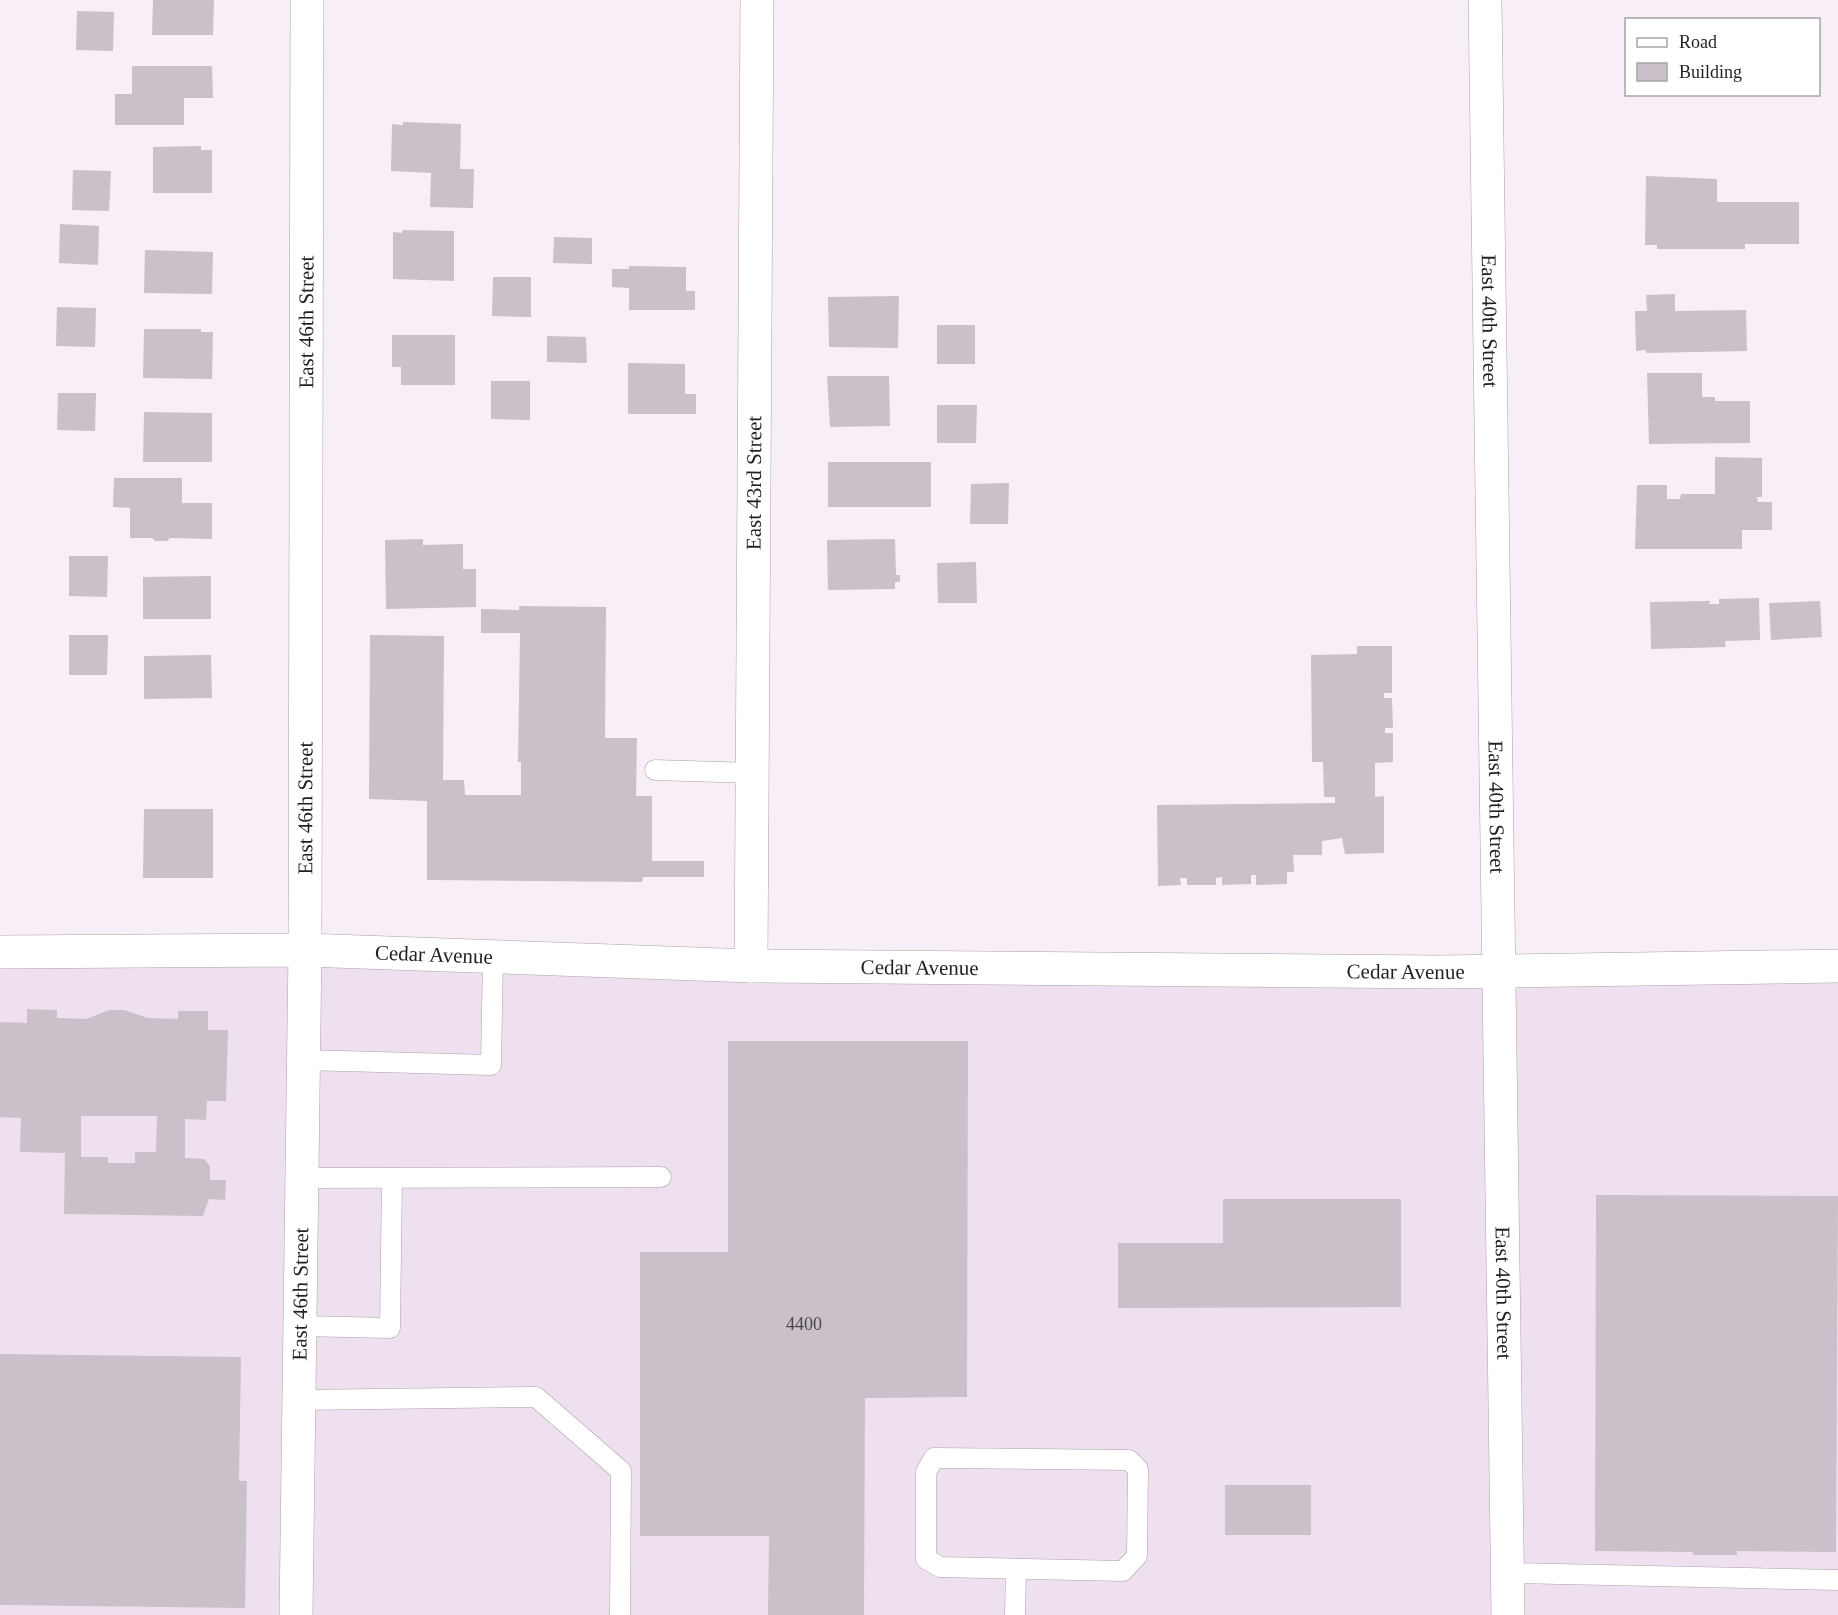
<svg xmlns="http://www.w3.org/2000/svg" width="1838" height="1615" font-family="'Times New Roman',serif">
	<rect width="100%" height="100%" fill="#f7eef7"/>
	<path fill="#efe0ef" d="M0,952L1838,966V1615H0Z"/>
	<g fill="#c9c0c9" fill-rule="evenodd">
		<path d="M153,0H214L213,35H152Z"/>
		<path d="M77,11L114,12L113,51L76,50Z"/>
		<path d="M132,66H212L213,98H184V125H115V94H132Z"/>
		<path d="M403,122L461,124L460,169H474L473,208L430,207L431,173L391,171L392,124L403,125Z"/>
		<path d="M201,146V150H212V193H153V147Z"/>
		<path d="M73,170L111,171L109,211L72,210Z"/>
		<path d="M1646,176L1717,179V202H1799V244H1745V249H1657V245H1645Z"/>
		<path d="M60,224L99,226L98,265L59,263Z"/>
		<path d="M403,230L454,231V281L393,279V232L402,233Z"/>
		<path d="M554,237L592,238V264L553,263Z"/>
		<path d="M145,250L213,252L212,294L144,293Z"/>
		<path d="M629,266L686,267V291H695V310H629V288L612,287V269H629Z"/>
		<path d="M493,277H531V317L492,316Z"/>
		<path d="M1675,294V311L1746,310L1747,351L1646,353V350L1636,351L1635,311H1647L1646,295Z"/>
		<path d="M899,296L898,348L829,347L828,297Z"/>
		<path d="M57,307L96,308L95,347L56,346Z"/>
		<rect x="937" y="325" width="38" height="39"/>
		<path d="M144,329H201V332H213L212,379L143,378Z"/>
		<path d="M392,335H455V385H401V367H392Z"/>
		<path d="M547,336L586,337L587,363L547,362Z"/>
		<path d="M628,363L685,364V394H696V414H628Z"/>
		<path d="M1647,373H1702V397H1715V401H1750V443L1649,444Z"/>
		<path d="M827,376H889L890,426L830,427Z"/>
		<path d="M491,381H530V420L491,419Z"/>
		<path d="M58,393H96L95,431L57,430Z"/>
		<path d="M937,405H977L976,443H937Z"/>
		<path d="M144,412L212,413V462H143Z"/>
		<path d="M1715,457L1762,458V497H1757L1758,502H1772V530H1742V549H1635L1637,485H1667V499H1680L1681,494H1715Z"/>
		<rect x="828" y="462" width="103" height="45"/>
		<path d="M114,478H182V503H212V539L170,538L167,541H155L153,538H130V508L113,507Z"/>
		<path d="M1009,483L1008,524H970L971,484Z"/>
		<path d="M423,539V545L463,544V569H476V607L386,609L385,540Z"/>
		<path d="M895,539L896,575H900V582H895V589L828,590L827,540Z"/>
		<path d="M69,556H108L107,597L69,596Z"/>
		<path d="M976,562L977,603H938L937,563Z"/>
		<path d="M211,576V619H143V577Z"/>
		<path d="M1759,598L1760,640L1725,641L1726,647L1651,649L1650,602L1710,601L1709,604H1719V599Z"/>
		<path d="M1820,601L1822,637L1771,640L1769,603Z"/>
		<path d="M519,606L606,607L605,738H637L636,796H652V861H704V877H643L642,882L427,880V801L369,799L370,635L444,636L443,780H464L465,795H521V762H518L520,633H481V609L519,610Z"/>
		<path d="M69,635H108L107,675H69Z"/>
		<path d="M1357,646H1392V693H1384V698H1392L1393,728H1385V733H1393V762L1375,763V797L1384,796V853L1345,854L1342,838L1322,841V855H1293L1294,872H1287V884L1256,885V875H1251V884L1222,885V877L1216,878V885H1187V878H1180L1181,885L1158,886L1157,805L1335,803V797H1324L1323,762H1312L1311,655L1357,654Z"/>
		<path d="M211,655L212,698L144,699V656Z"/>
		<path d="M144,809H213V878H143Z"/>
		<path d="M27,1009L57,1010V1018L86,1019L109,1010H124L148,1018L178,1019V1011H208V1030H228L226,1101H207L206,1120L185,1119V1158L204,1159L210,1166V1180H226L225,1200L209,1199L203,1216L64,1214L65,1153L20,1152L21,1118L0,1117V1022L27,1023ZM81,1116H157L156,1152H135V1163H108V1157H81Z"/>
		<path d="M728,1041H968L967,1397L865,1398L864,1615H768L769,1536H640V1252H728Z"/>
		<path d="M1596,1195L1838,1196L1836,1552L1737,1551V1555H1693V1552L1595,1551Z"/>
		<path d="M1223,1199H1401V1307L1118,1308V1243H1223Z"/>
		<path d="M0,1354L241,1357L239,1481H247L245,1608L0,1605Z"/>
		<rect x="1225" y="1485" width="86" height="50"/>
	</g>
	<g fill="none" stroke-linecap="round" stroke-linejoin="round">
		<defs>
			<g id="service">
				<path d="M655,770L753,773"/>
				<path d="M303,1060L491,1065L493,957"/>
				<path d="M302,1178L661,1177"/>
				<path d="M300,1326L390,1328L392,1178"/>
				<path d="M299,1400L536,1397L621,1471L620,1615"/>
				<path d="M934,1458L1129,1460L1138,1469L1137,1556L1123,1571L940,1567L926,1559V1472Z"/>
				<path d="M1507,1573L1838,1580"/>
				<path d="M1015,1615L1016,1570"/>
			</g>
			<g id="minor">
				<path id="s1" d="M751,966L757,0"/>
				<path id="s2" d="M296,1615L305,950L307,0"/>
			</g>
			<g id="tertiary">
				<path id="s3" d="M1485,0L1508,1615"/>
				<path id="s4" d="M0,952L305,950L751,966L1440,972L1838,966"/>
			</g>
		</defs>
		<use href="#service" stroke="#a9a1a9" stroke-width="21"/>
		<use href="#minor" stroke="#a9a1a9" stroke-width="34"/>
		<use href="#tertiary" stroke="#a9a1a9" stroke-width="34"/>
		<use href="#service" stroke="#fff" stroke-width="20"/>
		<use href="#minor" stroke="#fff" stroke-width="33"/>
		<use href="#tertiary" stroke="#fff" stroke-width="33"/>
	</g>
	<g text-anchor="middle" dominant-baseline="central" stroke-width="4.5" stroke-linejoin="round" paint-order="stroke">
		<g font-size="18" fill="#4c474c">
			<text x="804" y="1324">4400</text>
		</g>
		<g font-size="21" fill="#221f22" stroke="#fff">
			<text stroke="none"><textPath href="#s2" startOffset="1293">East 46th Street</textPath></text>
			<text stroke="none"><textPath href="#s3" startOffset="321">East 40th Street</textPath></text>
			<text stroke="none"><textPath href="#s1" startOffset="483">East 43rd Street</textPath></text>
			<text stroke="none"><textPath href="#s3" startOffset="807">East 40th Street</textPath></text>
			<text stroke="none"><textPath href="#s2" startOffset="807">East 46th Street</textPath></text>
			<text stroke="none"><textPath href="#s4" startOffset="434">Cedar Avenue</textPath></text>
			<text stroke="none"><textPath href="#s4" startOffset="920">Cedar Avenue</textPath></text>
			<text stroke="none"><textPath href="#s4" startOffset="1406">Cedar Avenue</textPath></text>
			<text stroke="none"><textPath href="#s2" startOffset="321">East 46th Street</textPath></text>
			<text stroke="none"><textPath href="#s3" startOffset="1293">East 40th Street</textPath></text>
		</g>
	</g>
	<rect x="1625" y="18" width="195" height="78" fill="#ffffff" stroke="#a7a5a7" stroke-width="1.5"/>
	<rect x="1637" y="38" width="30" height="9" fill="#ffffff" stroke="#a7a5a7" stroke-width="1.5"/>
	<text x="1679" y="48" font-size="18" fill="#221f22">Road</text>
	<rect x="1637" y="63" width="30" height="18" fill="#c9c0c9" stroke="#a7a5a7" stroke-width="1.5"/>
	<text x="1679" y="78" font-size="18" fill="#221f22">Building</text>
</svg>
